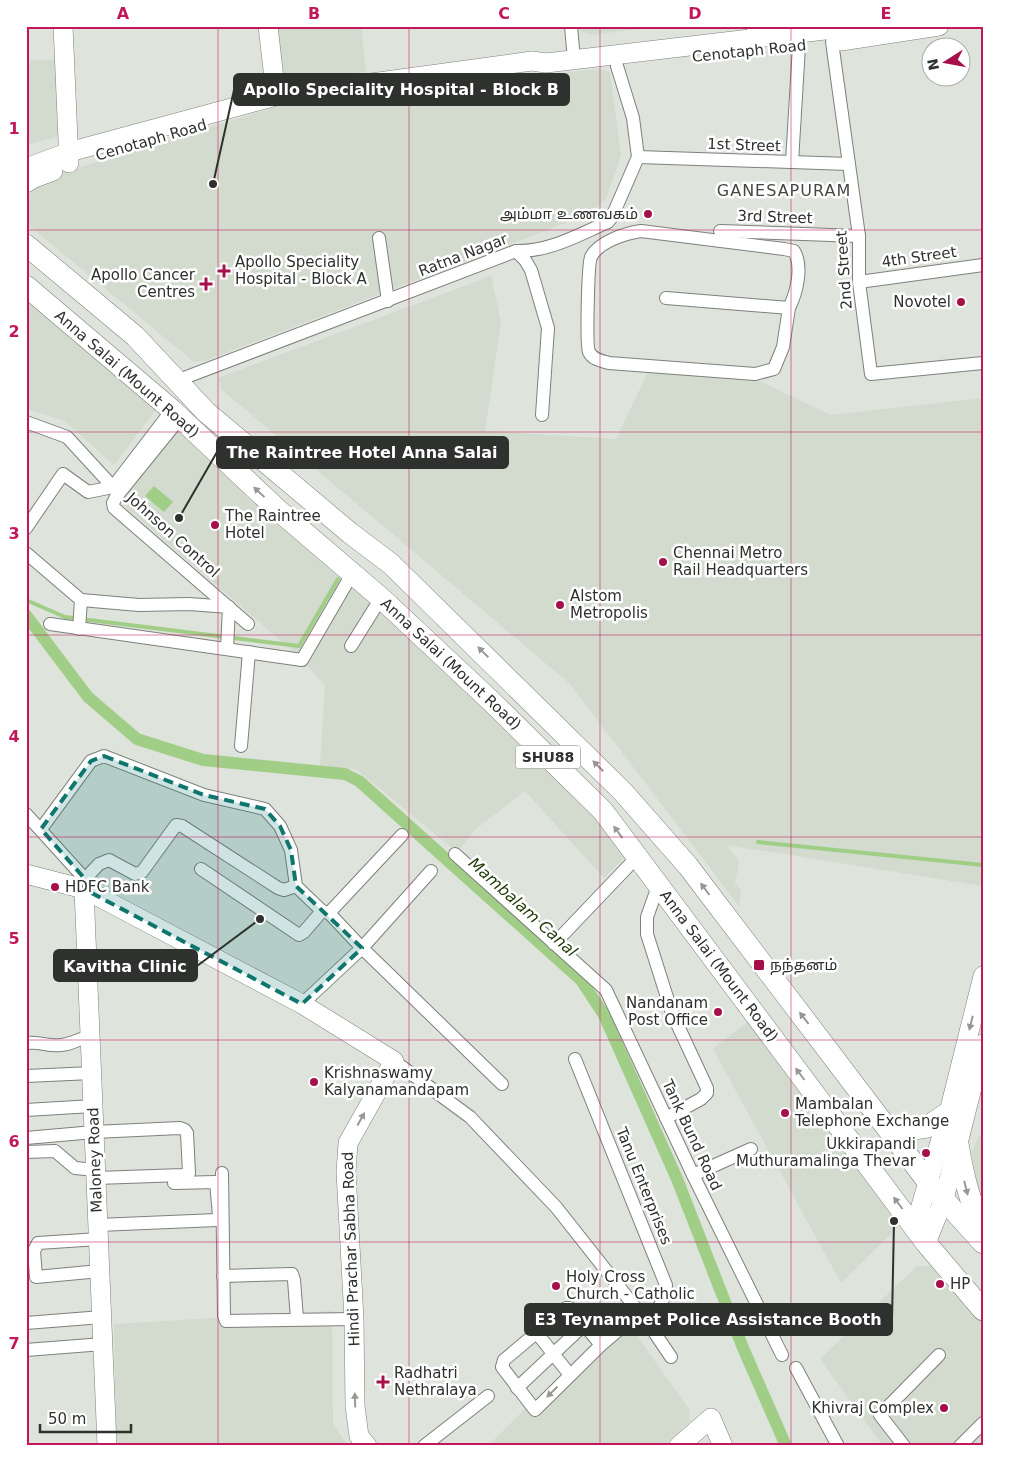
<svg xmlns="http://www.w3.org/2000/svg" width="1009" height="1472" font-family="'DejaVu Sans','Noto Sans Tamil',sans-serif">
	<rect width="100%" height="100%" fill="#dee3dc"/>
	<g fill="#d2dbcd">
		<path d="M277,26H361L366,72L291,81L283,74Z"/>
		<path d="M579,26H659L592,35L580,31Z"/>
		<path d="M62,59L72,126L57,137L26,145V61Z"/>
		<path d="M598,69L610,72L621,155L606,199L589,214L204,361L194,362L26,223V198L43,181L61,173L282,105Z"/>
		<path d="M491,276L501,322L485,431L616,439L651,366L754,378L830,415L983,398V886L727,845L739,861L735,883L741,891L739,906L570,684L221,389L218,378Z"/>
		<path d="M26,291L158,407L114,465L65,421L26,409Z"/>
		<path d="M169,417L459,675L632,849L604,878L525,791L476,829L457,852L356,769L320,766L325,685L294,652L113,496Z"/>
		<path d="M755,1016L900,1216L897,1228L841,1283L713,1049Z"/>
		<path d="M979,1135H983V1204L976,1187L972,1153Z"/>
		<path d="M917,1266H939L983,1315V1446H883L820,1359Z"/>
		<path d="M332,1311L333,1424L348,1446H116L114,1324Z"/>
		<path d="M625,1319L689,1409L690,1422L664,1446H488L530,1404Z"/>
	</g>
	<path fill="#a1ce87" d="M154,486L173,502L164,512L145,496Z"/>
	<g fill="none" stroke-linecap="round" stroke-linejoin="round">
		<g stroke="#a1ce87" stroke-width="4">
			<path d="M26,600L65,617L299,646L338,579"/>
			<path d="M758,842L983,865"/>
		</g>
		<path stroke="#a1ce87" stroke-width="12" d="M26,615L88,697L137,739L203,760L345,774L359,781L581,980L604,1015L677,1179L743,1348L786,1446"/>
		<defs>
			<g id="street">
				<path d="M571,26L574,60"/>
				<path d="M753,28L754,26"/>
				<path d="M832,42L859,236V282L871,374L983,363"/>
				<path d="M638,157L849,164"/>
				<path d="M792,162L799,46"/>
				<path d="M720,231L859,236"/>
				<path d="M379,238L388,301"/>
				<path d="M516,251L525,260L531,270L548,328L542,415"/>
				<path d="M859,282L983,265"/>
				<path d="M666,298L789,308C797,292 803,266 794,251L784,249L641,231C626,233 598,242 591,257C588,263 586,345 589,352C593,360 602,361 609,363L755,374L774,369L783,347L789,308"/>
				<path d="M176,381L516,251C549,252 578,235 608,222L612,217L638,157L633,118L617,66"/>
				<path d="M180,418L116,497L113,503L114,508L248,624"/>
				<path d="M26,422L67,437L113,487"/>
				<path d="M26,528L63,474L88,492L113,487L172,410"/>
				<path d="M26,553L81,600L139,605L189,604L229,607L227,649"/>
				<path d="M50,624L302,660L352,574"/>
				<path d="M79,629L81,600"/>
				<path d="M351,646L381,598"/>
				<path d="M241,746L249,652"/>
				<path d="M26,814L85,879L84,887"/>
				<path d="M41,829L91,761L104,756L204,795L265,809L280,826L291,850L296,886L322,911L329,913L362,948L502,1084"/>
				<path d="M455,854L606,990L693,1175L782,1355"/>
				<path d="M201,869L299,935L304,932L322,911"/>
				<path d="M85,879L99,864L109,860L135,874L142,872L176,825L182,826L278,888L284,890L296,886"/>
				<path d="M658,886L647,917V934L672,1013L707,1088V1093L701,1099L666,1118"/>
				<path d="M329,913L402,835"/>
				<path d="M554,944L636,858"/>
				<path d="M302,1004L362,948L431,871"/>
				<path d="M26,1043C42,1041 47,1047 61,1045C74,1044 78,1038 90,1037"/>
				<path d="M575,1059L666,1285L665,1295L650,1326"/>
				<path d="M394,1061L470,1117L556,1207L650,1326L671,1357"/>
				<path d="M26,1076L92,1073"/>
				<path d="M26,1110L93,1106"/>
				<path d="M26,1138L94,1132L180,1128L185,1130L187,1133L189,1173L183,1175L96,1178"/>
				<path d="M26,1152L55,1151L75,1168L96,1170"/>
				<path d="M222,1173L224,1316L226,1321L354,1319"/>
				<path d="M693,1175L751,1149"/>
				<path d="M98,1225L217,1220L219,1216L216,1182L174,1183"/>
				<path d="M99,1239L38,1243L34,1251L36,1277L100,1271"/>
				<path d="M223,1276L292,1274L294,1280L297,1319"/>
				<path d="M26,1323L102,1317"/>
				<path d="M536,1332L570,1375"/>
				<path d="M601,1345L570,1308H566L504,1360L502,1367L535,1410L601,1345L640,1312"/>
				<path d="M26,1350L103,1344"/>
				<path d="M796,1368L838,1446"/>
				<path d="M517,1388L584,1325"/>
				<path d="M424,1446L488,1396"/>
				<path d="M904,1446L880,1415L939,1355"/>
				<path d="M960,1446L983,1423"/>
			</g>
			<g id="secondary">
				<path d="M63,26L69,163"/>
				<path d="M268,26L276,96"/>
				<path d="M841,41L939,26"/>
				<path d="M26,168L69,152L276,96L532,61L546,63L859,26"/>
				<path d="M26,183L34,178L53,171"/>
				<path d="M26,874L84,889L302,1004L394,1061L348,1143L346,1172L354,1319L355,1406L359,1436L367,1446"/>
				<path d="M84,889L107,1446"/>
				<path d="M915,1226L949,1112L983,976"/>
				<path d="M926,1243L944,1199L983,1044"/>
				<path d="M679,1446L711,1418L723,1446"/>
			</g>
			<g id="primary">
				<path d="M26,245L135,336L206,412L350,533L391,564L623,792L688,866L928,1182L983,1243"/>
				<path d="M26,286L172,410L278,510L381,598L491,701L603,811L926,1243L983,1310"/>
				<path d="M893,1132L927,1127L949,1112"/>
				<path d="M958,1144C963,1174 969,1201 983,1229"/>
			</g>
		</defs>
		<use href="#street" stroke="#7d817b" stroke-width="14"/>
		<use href="#secondary" stroke="#7d817b" stroke-width="20"/>
		<use href="#primary" stroke="#7d817b" stroke-width="22"/>
		<use href="#street" stroke="#fff" stroke-width="12"/>
		<use href="#secondary" stroke="#fff" stroke-width="19"/>
		<use href="#primary" stroke="#fff" stroke-width="21"/>
	</g>
	<defs><path id="oneway-solid" d="M-6-.8H1V-3.2L6.5 0L1 3.2V.8H-6Z" transform="scale(1.25)"/></defs>
	<g fill="#979896">
		<use href="#oneway-solid" transform="translate(259 492) rotate(-137)"/>
		<use href="#oneway-solid" transform="translate(483 652) rotate(-135)"/>
		<use href="#oneway-solid" transform="translate(598 766) rotate(-135)"/>
		<use href="#oneway-solid" transform="translate(618 832) rotate(-126)"/>
		<use href="#oneway-solid" transform="translate(705 889) rotate(-127)"/>
		<use href="#oneway-solid" transform="translate(804 1018) rotate(-128)"/>
		<use href="#oneway-solid" transform="translate(971 1023) rotate(104)"/>
		<use href="#oneway-solid" transform="translate(800 1074) rotate(-127)"/>
		<use href="#oneway-solid" transform="translate(361 1119) rotate(-61)"/>
		<use href="#oneway-solid" transform="translate(966 1188) rotate(76)"/>
		<use href="#oneway-solid" transform="translate(898 1203) rotate(-127)"/>
		<use href="#oneway-solid" transform="translate(552 1392) rotate(136)"/>
		<use href="#oneway-solid" transform="translate(355 1400) rotate(-92)"/>
	</g>
	<path fill="#0f766e" fill-opacity="0.2" stroke="#0f766e" stroke-width="4" stroke-dasharray="10 6" stroke-linejoin="round" d="M104,756L204,795L265,809L280,826L291,850L296,886L362,948L302,1004L84,889L85,879L41,829L91,761Z"/>
	<path fill="none" stroke="#c2185b" stroke-width="1" stroke-opacity="0.55" d="M218,26V1446M409,26V1446M600,26V1446M791,26V1446M26,230H983M26,432H983M26,635H983M26,837H983M26,1040H983M26,1242H983"/>
	<g fill="#a6104a" stroke="#fff" stroke-width="2">
		<circle cx="648" cy="214" r="5"/>
		<path d="M221.5 263.5h5v5h5v5h-5v5h-5v-5h-5v-5h5z"/>
		<path d="M203.5 276.5h5v5h5v5h-5v5h-5v-5h-5v-5h5z"/>
		<circle cx="961" cy="302" r="5"/>
		<circle cx="215" cy="525" r="5"/>
		<circle cx="663" cy="562" r="5"/>
		<circle cx="560" cy="605" r="5"/>
		<circle cx="55" cy="887" r="5"/>
		<rect x="753" y="959" width="12" height="12" rx="2.5"/>
		<circle cx="718" cy="1012" r="5"/>
		<circle cx="314" cy="1082" r="5"/>
		<circle cx="785" cy="1113" r="5"/>
		<circle cx="926" cy="1153" r="5"/>
		<circle cx="940" cy="1284" r="5"/>
		<circle cx="556" cy="1286" r="5"/>
		<path d="M380.5 1374.5h5v5h5v5h-5v5h-5v-5h-5v-5h5z"/>
		<circle cx="944" cy="1408" r="5"/>
	</g>
	<g text-anchor="middle" dominant-baseline="central" stroke-width="5" stroke-linejoin="round" paint-order="stroke">
		<rect fill="#fff" stroke="#6d6f6d" stroke-width="1" x="515.5" y="745.5" width="65" height="23" rx="4"/>
		<g font-size="14" font-weight="bold" fill="#2f312e">
			<text x="548" y="757">SHU88</text>
		</g>
		<g font-size="15" fill="#2f312e" stroke="#fff">
			<text transform="translate(749 51) rotate(-6)">Cenotaph Road</text>
			<text transform="translate(151 140) rotate(-16)">Cenotaph Road</text>
			<text transform="translate(744 145) rotate(2)">1st Street</text>
			<text transform="translate(775 217) rotate(2)">3rd Street</text>
			<text transform="translate(463 255) rotate(-21)">Ratna Nagar</text>
			<text transform="translate(919 257) rotate(-8)">4th Street</text>
			<text transform="translate(844 270) rotate(-94)">2nd Street</text>
			<text transform="translate(127 374) rotate(41)">Anna Salai (Mount Road)</text>
			<text transform="translate(173 535) rotate(42)">Johnson Control</text>
			<text transform="translate(451 664) rotate(43)">Anna Salai (Mount Road)</text>
			<text transform="translate(719 966) rotate(53)">Anna Salai (Mount Road)</text>
			<text transform="translate(692 1135) rotate(65)">Tank Bund Road</text>
			<text transform="translate(95 1160) rotate(-92)">Maloney Road</text>
			<text transform="translate(644 1186) rotate(68)">Tanu Enterprises</text>
			<text transform="translate(351 1249) rotate(-92)">Hindi Prachar Sabha Road</text>
		</g>
		<g font-size="15" fill="#2f312e" stroke="#fff" text-anchor="start">
			<text x="638" y="214" text-anchor="end">அம்மா உணவகம்</text>
			<text x="235" y="262">Apollo Speciality<tspan x="235" dy="17">Hospital - Block A</tspan></text>
			<text x="195" y="275" text-anchor="end">Apollo Cancer<tspan x="195" dy="17">Centres</tspan></text>
			<text x="951" y="302" text-anchor="end">Novotel</text>
			<text x="225" y="516">The Raintree<tspan x="225" dy="17">Hotel</tspan></text>
			<text x="673" y="553">Chennai Metro<tspan x="673" dy="17">Rail Headquarters</tspan></text>
			<text x="570" y="596">Alstom<tspan x="570" dy="17">Metropolis</tspan></text>
			<text x="65" y="887">HDFC Bank</text>
			<text x="770" y="965">நந்தனம்</text>
			<text x="708" y="1003" text-anchor="end">Nandanam<tspan x="708" dy="17">Post Office</tspan></text>
			<text x="324" y="1073">Krishnaswamy<tspan x="324" dy="17">Kalyanamandapam</tspan></text>
			<text x="795" y="1104">Mambalan<tspan x="795" dy="17">Telephone Exchange</tspan></text>
			<text x="916" y="1144" text-anchor="end">Ukkirapandi<tspan x="916" dy="17">Muthuramalinga Thevar</tspan></text>
			<text x="566" y="1277">Holy Cross<tspan x="566" dy="17">Church - Catholic</tspan></text>
			<text x="950" y="1284">HP</text>
			<text x="394" y="1373">Radhatri<tspan x="394" dy="17">Nethralaya</tspan></text>
			<text x="934" y="1408" text-anchor="end">Khivraj Complex</text>
		</g>
		<g font-size="16" letter-spacing="1" fill="#444842" stroke="#fff">
			<text x="784" y="190">GANESAPURAM</text>
		</g>
		<g font-size="16" font-style="italic" fill="#1e3a07" stroke="#fff">
			<text transform="translate(523 907) rotate(42)">Mambalam Canal</text>
		</g>
	</g>
	<path fill="none" stroke="#2f312e" stroke-width="2" d="M213 184L234 90M179 518L217 452M260 919L197 966M894 1221L892 1320"/>
	<g fill="#2f312e" stroke="#fff" stroke-width="2">
		<circle cx="213" cy="184" r="5"/>
		<circle cx="179" cy="518" r="5"/>
		<circle cx="260" cy="919" r="5"/>
		<circle cx="894" cy="1221" r="5"/>
	</g>
	<g fill="#2f312e" stroke="#2f312e" stroke-width="2">
		<rect x="234" y="74" width="335" height="31" rx="5"/>
		<rect x="217" y="437" width="291" height="31" rx="5"/>
		<rect x="54" y="950" width="143" height="31" rx="5"/>
		<rect x="525" y="1304" width="367" height="31" rx="5"/>
	</g>
	<g font-size="16" text-anchor="middle" font-weight="bold" fill="#fff">
		<text x="401" y="95">Apollo Speciality Hospital - Block B</text>
		<text x="362" y="458">The Raintree Hotel Anna Salai</text>
		<text x="125" y="972">Kavitha Clinic</text>
		<text x="708" y="1325">E3 Teynampet Police Assistance Booth</text>
	</g>
	<rect width="1009" height="1472" fill="none" stroke="#ffffff" stroke-width="55"/>
	<g transform="translate(946 62) rotate(259)"><circle r="24" fill="#ffffff" stroke="#acadab"/>
	<path d="M0-4L9 19L0 12L-9 19Z" fill="#a6104a"/>
	<text y="-8" font-size="14" font-weight="bold" text-anchor="middle" fill="#2f312e">N</text>
	</g>
	<path d="M40 1424v8h91v-8" fill="none" stroke="#2f312e" stroke-width="2.5"/>
	<text x="48" y="1424" font-size="15" fill="#2f312e" stroke="#ffffff" stroke-width="4" paint-order="stroke">50 m</text>
	<rect x="28" y="28" width="954" height="1416" fill="none" stroke="#c2185b" stroke-width="2"/>
	<g font-size="16" text-anchor="middle" font-weight="bold" fill="#c2185b">
		<text x="123" y="19">A</text>
		<text x="314" y="19">B</text>
		<text x="504" y="19">C</text>
		<text x="695" y="19">D</text>
		<text x="886" y="19">E</text>
		<text x="14" y="134">1</text>
		<text x="14" y="337">2</text>
		<text x="14" y="539">3</text>
		<text x="14" y="742">4</text>
		<text x="14" y="944">5</text>
		<text x="14" y="1147">6</text>
		<text x="14" y="1349">7</text>
	</g>
</svg>
